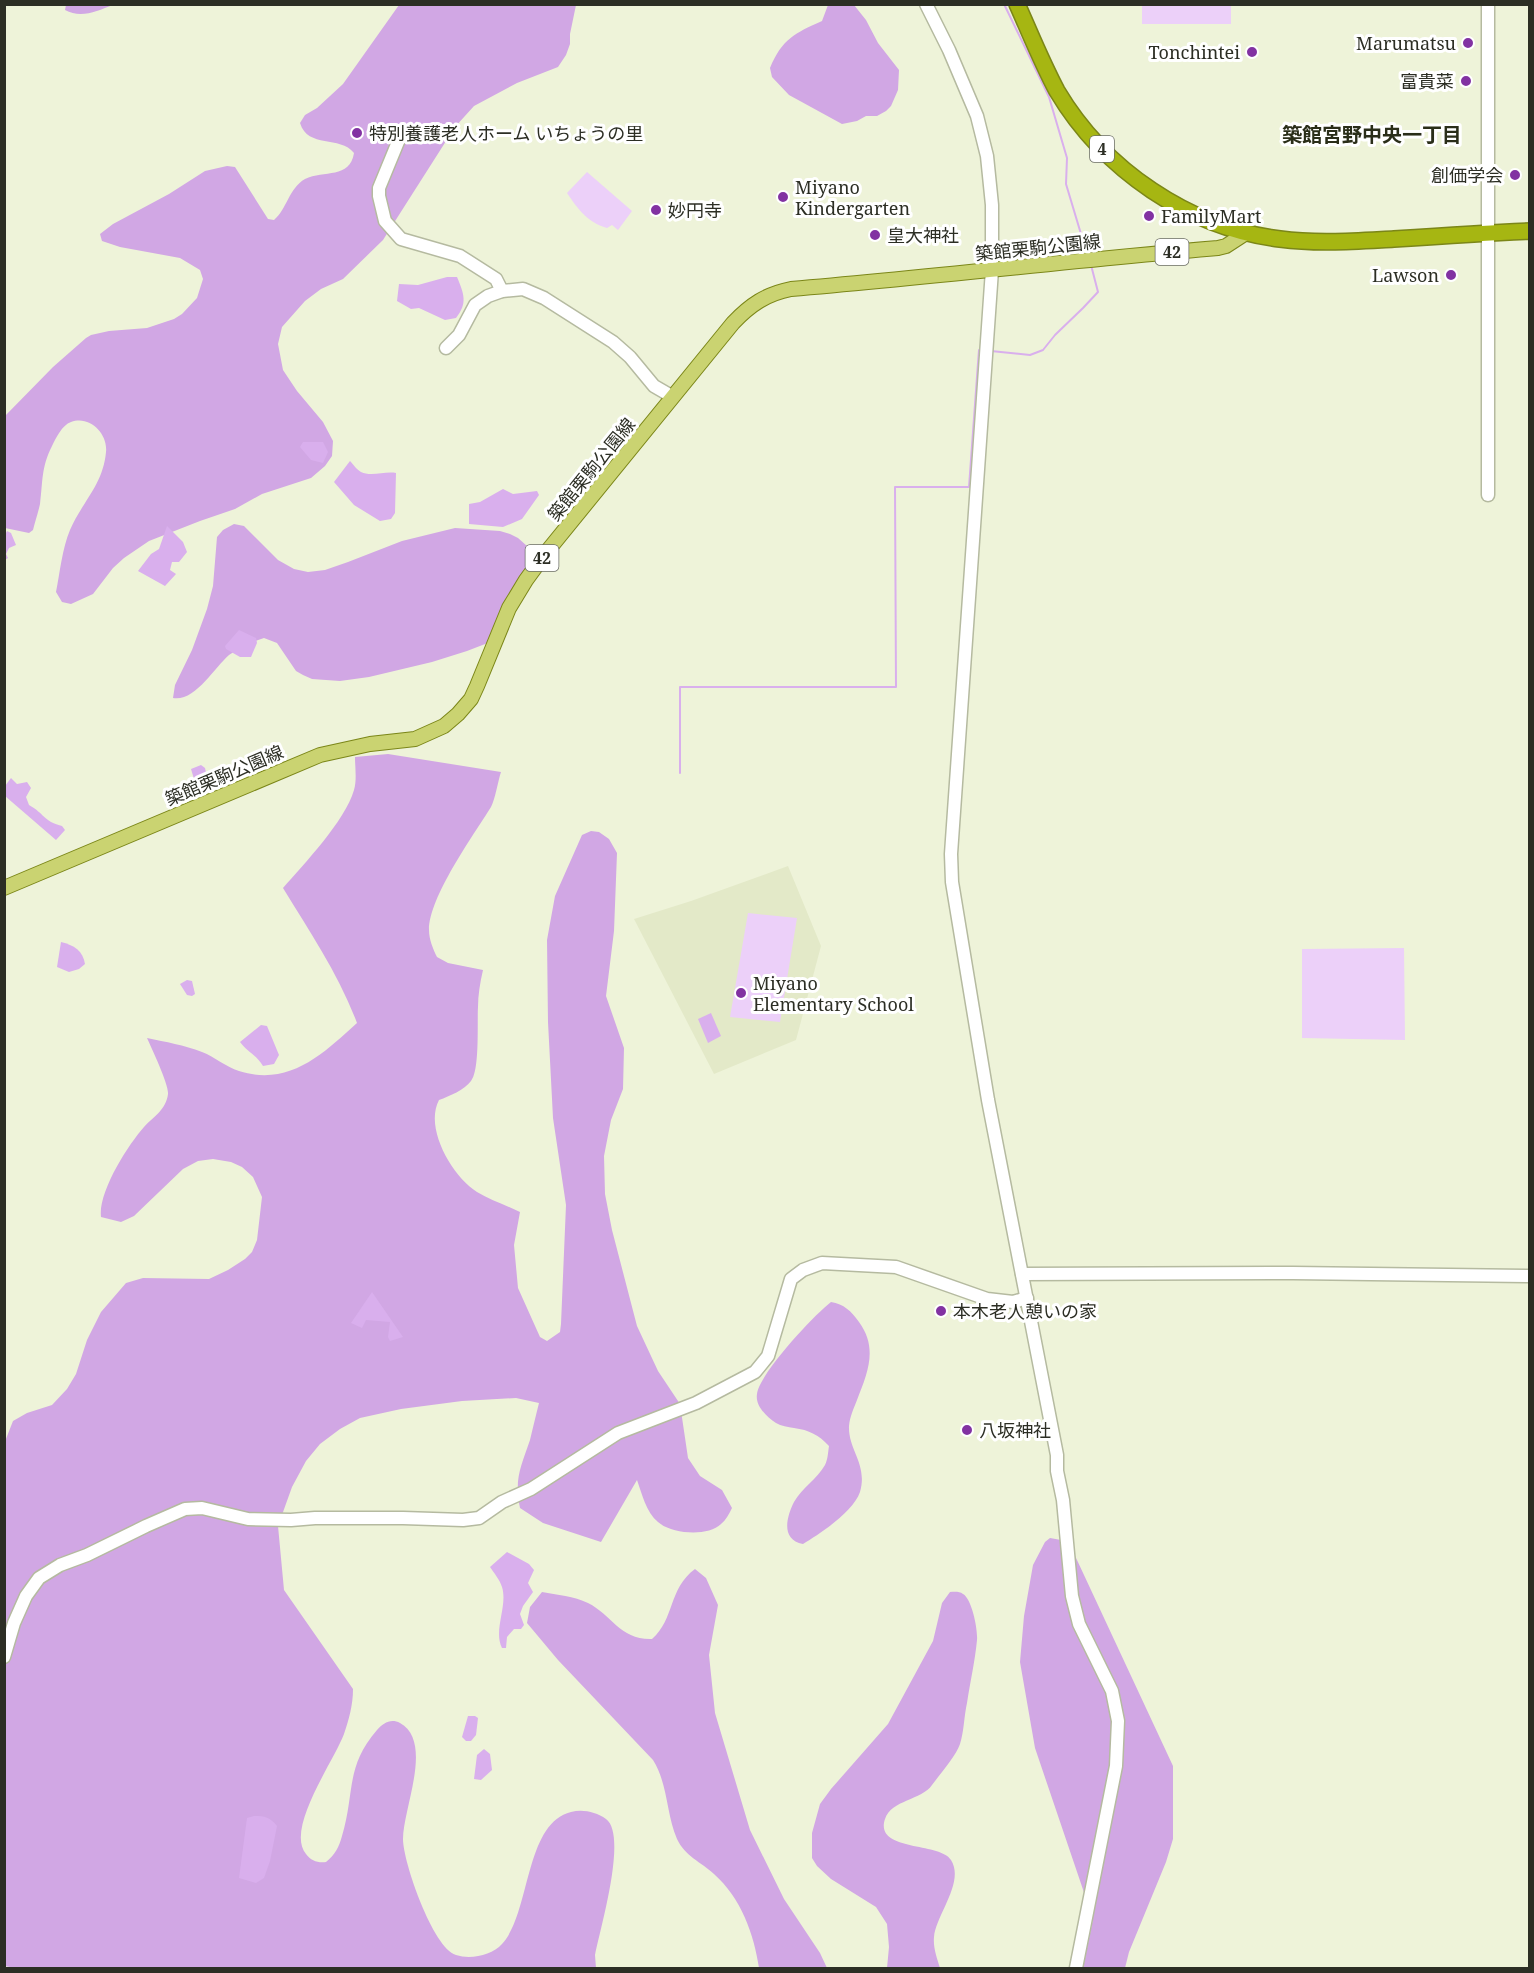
<svg xmlns="http://www.w3.org/2000/svg" width="1534" height="1973" font-family="'Noto Serif','Noto Sans JP',serif">
	<rect width="100%" height="100%" fill="#eef3d9"/>
	<path fill="#e3e9c8" d="M788,866L821,946L796,1040L714,1074L634,919L691,901Z"/>
	<g fill="#ecd0f9">
		<rect x="1142" y="5" width="89" height="19"/>
		<path d="M587,172L632,211L618,230L612,225L607,228C587,222 578,209 567,193Z"/>
		<path d="M748,913L797,918L780,1022L730,1017Z"/>
		<path d="M1404,948L1405,1040L1302,1038V949Z"/>
	</g>
	<g fill="#d1a7e4">
		<path d="M66,5V4L113,5C97,11 81,19 65,10Z"/>
		<path d="M399,5H576L570,34V44L566,55L558,67L517,83L474,106L455,127L383,240L343,279L321,289L305,301L282,327L278,344L283,370L297,391L323,422L333,441L332,456L325,466L311,478L262,494L235,509L200,521L149,541L124,558L113,568L93,594L71,604L62,602L56,592C60,572 62,549 70,530C82,502 103,485 106,452C108,434 90,415 71,422C62,425 56,438 52,446C41,468 43,481 40,504C38,513 35,522 33,530L29,533L5,528L4,417L53,367L86,338L91,335L109,331L147,328L174,319L182,314L197,298L203,279L200,270L180,258L120,247L102,241L100,234L113,224L169,194L205,171L227,166L235,167L268,219L274,220C287,209 289,188 305,179C324,170 350,179 354,153C340,135 308,149 300,123L305,115L317,108L343,84Z"/>
		<path d="M828,5H854L866,20L878,43L899,70L898,90L891,106L886,111L877,116H866L857,121L842,124L789,95L772,77L770,68C782,39 795,33 822,21Z"/>
		<path d="M234,524L244,526L278,560L294,569L308,572L325,570L348,562L402,541L455,528L500,531L510,534L518,538L527,546L531,556L528,591L498,639L467,651L432,662L369,677L340,681L312,679L303,675L296,671L277,643L264,638C251,642 240,647 229,655C214,668 195,702 173,698L175,685L192,650L207,609L213,586L217,537L223,530Z"/>
		<path d="M388,754L501,772C498,781 495,800 491,807C473,836 429,897 429,930C429,939 433,949 437,957L448,963L483,970C480,983 478,995 478,1007C477,1022 480,1070 471,1081C464,1090 450,1096 439,1100C424,1128 452,1176 477,1192C490,1200 506,1205 520,1212L514,1245L518,1288L540,1337L547,1341L560,1332L561,1324L566,1205L553,1118L548,1022L547,940L555,896L582,835L591,831L599,832L609,839L617,853L614,931L606,996L624,1048L623,1089L611,1120L604,1156L605,1194L612,1230L637,1326L658,1371L680,1404L688,1458L700,1476L722,1490L732,1508C729,1514 726,1520 721,1524C708,1537 671,1534 658,1522C646,1512 642,1494 637,1480L601,1542L543,1523L520,1508C514,1478 521,1467 530,1440C533,1427 536,1415 539,1403L516,1398L462,1401L401,1409L360,1418L340,1429L320,1444L306,1461L292,1487L278,1526L284,1590L353,1689C353,1705 349,1719 344,1734C334,1761 285,1829 306,1854C311,1861 318,1863 326,1862C335,1855 339,1847 342,1836C355,1793 345,1767 377,1730C383,1723 391,1718 400,1723C434,1742 403,1808 403,1839C403,1862 433,1948 456,1955C471,1960 492,1955 502,1944C531,1913 524,1824 571,1812C583,1809 596,1812 606,1819C628,1835 600,1929 595,1955L596,1968H14L5,1966L4,1444L13,1421L27,1413L52,1405L67,1389L76,1374L87,1340L101,1312L126,1283L143,1278L209,1279L228,1270L245,1259L252,1252L257,1240L262,1197L253,1177L242,1167L231,1162L213,1159L198,1161L183,1169L134,1216L121,1222L101,1217C98,1192 128,1145 144,1127C154,1116 166,1110 168,1094C169,1085 152,1049 147,1038C166,1042 184,1045 202,1052C215,1057 226,1067 239,1071C289,1087 323,1054 357,1023C339,975 310,932 283,888C304,864 345,821 354,790C357,780 355,767 355,757Z"/>
		<path d="M831,1302C844,1304 851,1311 859,1322C878,1348 868,1372 857,1400C854,1408 850,1416 849,1426C848,1450 868,1464 860,1492C853,1512 821,1533 803,1544C781,1540 786,1518 794,1502C802,1488 817,1479 825,1465C828,1459 828,1452 829,1446C819,1435 809,1430 794,1428C788,1427 781,1426 776,1423C767,1417 755,1406 757,1394C759,1374 814,1315 831,1302Z"/>
		<path d="M1050,1538L1061,1540L1070,1545L1173,1766V1839L1166,1862L1129,1952L1125,1968H1083L1093,1919L1035,1748L1020,1662L1024,1616L1033,1565L1045,1542Z"/>
		<path d="M695,1569L706,1578L718,1605L709,1655L715,1713L750,1830L784,1899L820,1953L827,1968H759C754,1934 741,1898 714,1874C701,1862 685,1856 677,1839C666,1813 668,1784 653,1760L558,1660L527,1623L530,1607L542,1592C557,1595 574,1596 588,1603C612,1615 620,1640 652,1639C675,1619 668,1589 695,1569Z"/>
		<path d="M950,1592C954,1592 959,1591 963,1594C972,1599 978,1630 977,1640C975,1661 970,1683 967,1703C964,1716 964,1732 960,1744C956,1756 940,1774 932,1785C922,1800 891,1800 885,1819C874,1852 940,1842 951,1860C965,1882 936,1915 934,1937C933,1948 937,1958 940,1968H887L889,1947L887,1924L876,1907L831,1879L817,1866L812,1858V1833L820,1804L831,1789L888,1724L933,1641L942,1603Z"/>
	</g>
	<g fill="#d9afed">
		<path d="M447,277H457C464,294 468,303 456,318L445,320L419,308L411,309L397,301L399,284L418,285Z"/>
		<path d="M303,442H323L328,452L323,463L311,460L300,447Z"/>
		<path d="M350,461C353,464 357,470 361,472C371,477 385,471 396,473L395,513L391,519L380,521L354,505L334,482Z"/>
		<path d="M503,489L513,494L537,491L539,495L522,519L503,527L469,524V504L480,502Z"/>
		<path d="M167,526L183,542L187,552L179,562H172L170,570L176,574L165,586L138,571L151,554L159,549Z"/>
		<path d="M7,531L11,533L16,545L9,548L6,554L8,558L5,560V535Z"/>
		<path d="M239,630L256,638L257,643L251,657H240L226,649L225,646Z"/>
		<path d="M201,765L205,768L209,786L202,791L197,789L191,769Z"/>
		<path d="M11,778L17,784L27,782L31,788L26,797L29,805C45,814 43,821 62,826L65,830L56,840L5,796V786Z"/>
		<path d="M61,942C74,945 83,951 85,964L79,969L69,972L57,967Z"/>
		<path d="M187,980L192,981L195,994L192,996L187,995L180,984Z"/>
		<path d="M711,1013L721,1036L708,1043L698,1019Z"/>
		<path d="M261,1025L267,1026L279,1055L274,1064L263,1066C256,1054 248,1053 240,1042Z"/>
		<path d="M372,1292L403,1337L390,1341L388,1337L390,1322L366,1320L362,1328L351,1323Z"/>
		<path d="M507,1552L529,1564L534,1570L528,1583L533,1592L523,1606L520,1614L524,1625L521,1629H514L507,1637L506,1648H502C493,1630 508,1606 502,1587C500,1580 494,1573 490,1567Z"/>
		<path d="M468,1716H475L478,1718L476,1735L471,1741H466L462,1737Z"/>
		<path d="M484,1749L490,1754L492,1770L481,1780L474,1779L477,1755Z"/>
		<path d="M254,1816C265,1816 270,1817 277,1826L270,1861L264,1878L256,1883L239,1878L247,1818Z"/>
	</g>
	<g fill="none" stroke-linecap="round" stroke-linejoin="round">
		<g stroke="#d9afed" stroke-width="2">
			<path d="M1004,4L1049,97L1067,158L1066,184L1087,254"/>
			<path d="M991,351L1030,355L1043,350L1055,335L1083,308L1098,292L1091,265"/>
			<path d="M680,773V687H896L895,487H969L978,363L979,350H982"/>
		</g>
		<defs>
			<g id="secondary">
				<path d="M926,4L949,50L977,116L987,156L992,205V270L951,854L952,882L988,1100L1057,1455V1471L1063,1500L1072,1596L1079,1624L1112,1691L1118,1721L1116,1766L1076,1968"/>
				<path d="M400,137L379,188V196L385,221L401,239L460,256L496,279L502,291"/>
				<path d="M446,348L459,335L475,305L488,296L502,291L523,289L544,298L613,342L630,357L654,386L673,397"/>
				<path d="M1488,495V4"/>
				<path d="M1022,1274L1293,1273L1530,1276"/>
				<path d="M4,1657L14,1623L26,1596L39,1578L60,1565L87,1555L146,1526L185,1509L202,1508L248,1519L291,1520L315,1518H403L463,1520L479,1518L502,1502L531,1489L618,1433L696,1403L755,1372L768,1356L791,1279L803,1270L822,1263L896,1267L987,1299L1013,1302L1027,1298"/>
			</g>
			<path id="primary" d="M4,888L320,755L370,744L415,739L444,726L458,714L471,699L477,686L509,608L526,580L545,554L733,323C750,305 766,294 791,289C934,277 1076,260 1218,248L1226,246L1246,233"/>
			<path id="highway" d="M1017,4C1030,33 1042,63 1057,91C1104,170 1189,228 1280,239C1318,244 1356,241 1394,239C1439,236 1484,233 1530,231"/>
		</defs>
		<use href="#secondary" stroke="#b5baa0" stroke-width="15"/>
		<use href="#primary" stroke="#7b8618" stroke-width="16"/>
		<use href="#highway" stroke="#7b8618" stroke-width="18"/>
		<use href="#secondary" stroke="#fff" stroke-width="12"/>
		<use href="#primary" stroke="#cad371" stroke-width="14"/>
		<use href="#highway" stroke="#a6b612" stroke-width="15"/>
	</g>
	<g fill="#8232a2" stroke="#fff" stroke-width="2">
		<circle cx="1468" cy="43" r="6"/>
		<circle cx="1252" cy="52" r="6"/>
		<circle cx="1466" cy="81" r="6"/>
		<circle cx="357" cy="133" r="6"/>
		<circle cx="1515" cy="175" r="6"/>
		<circle cx="783" cy="197" r="6"/>
		<circle cx="656" cy="210" r="6"/>
		<circle cx="1149" cy="216" r="6"/>
		<circle cx="875" cy="235" r="6"/>
		<circle cx="1451" cy="275" r="6"/>
		<circle cx="741" cy="993" r="6"/>
		<circle cx="941" cy="1311" r="6"/>
		<circle cx="967" cy="1430" r="6"/>
	</g>
	<g text-anchor="middle" dominant-baseline="central" stroke-width="6" stroke-linejoin="round" paint-order="stroke">
		<g fill="#fff" stroke="#6b6d66" stroke-width="1.5">
			<rect x="1090" y="136" width="24" height="26" rx="4.5"/>
			<rect x="1155.5" y="239" width="33" height="26" rx="4.5"/>
			<rect x="525.5" y="545" width="33" height="26" rx="4.5"/>
		</g>
		<g font-size="16" font-weight="bold" fill="#2c2e24">
			<text x="1102" y="149">4</text>
			<text x="1172" y="252">42</text>
			<text x="542" y="558">42</text>
		</g>
		<g font-size="18" fill="#2c2e24" stroke="#fff" text-anchor="start">
			<text x="1456" y="43" text-anchor="end">Marumatsu</text>
			<text x="1240" y="52" text-anchor="end">Tonchintei</text>
			<text x="1454" y="81" text-anchor="end">富貴菜</text>
			<text x="369" y="133">特別養護老人ホーム いちょうの里</text>
			<text x="1503" y="175" text-anchor="end">創価学会</text>
			<text x="795" y="187">Miyano<tspan x="795" dy="21">Kindergarten</tspan></text>
			<text x="668" y="210">妙円寺</text>
			<text x="1161" y="216">FamilyMart</text>
			<text x="887" y="235">皇大神社</text>
			<text x="1439" y="275" text-anchor="end">Lawson</text>
			<text x="753" y="983">Miyano<tspan x="753" dy="21">Elementary School</tspan></text>
			<text x="953" y="1311">本木老人憩いの家</text>
			<text x="979" y="1430">八坂神社</text>
		</g>
		<g font-size="18" fill="#2c2e24" stroke="#fff">
			<text transform="translate(1038 247) rotate(-6)">築館栗駒公園線</text>
			<text transform="translate(591 469) rotate(-51)">築館栗駒公園線</text>
			<text transform="translate(224 775) rotate(-23)">築館栗駒公園線</text>
		</g>
		<g font-size="20" font-weight="bold" fill="#2a2e19" stroke="#fff">
			<text x="1372" y="134">築館宮野中央一丁目</text>
		</g>
	</g>
	<rect width="1534" height="1973" fill="none" stroke="#2c2e24" stroke-width="12"/>
</svg>
